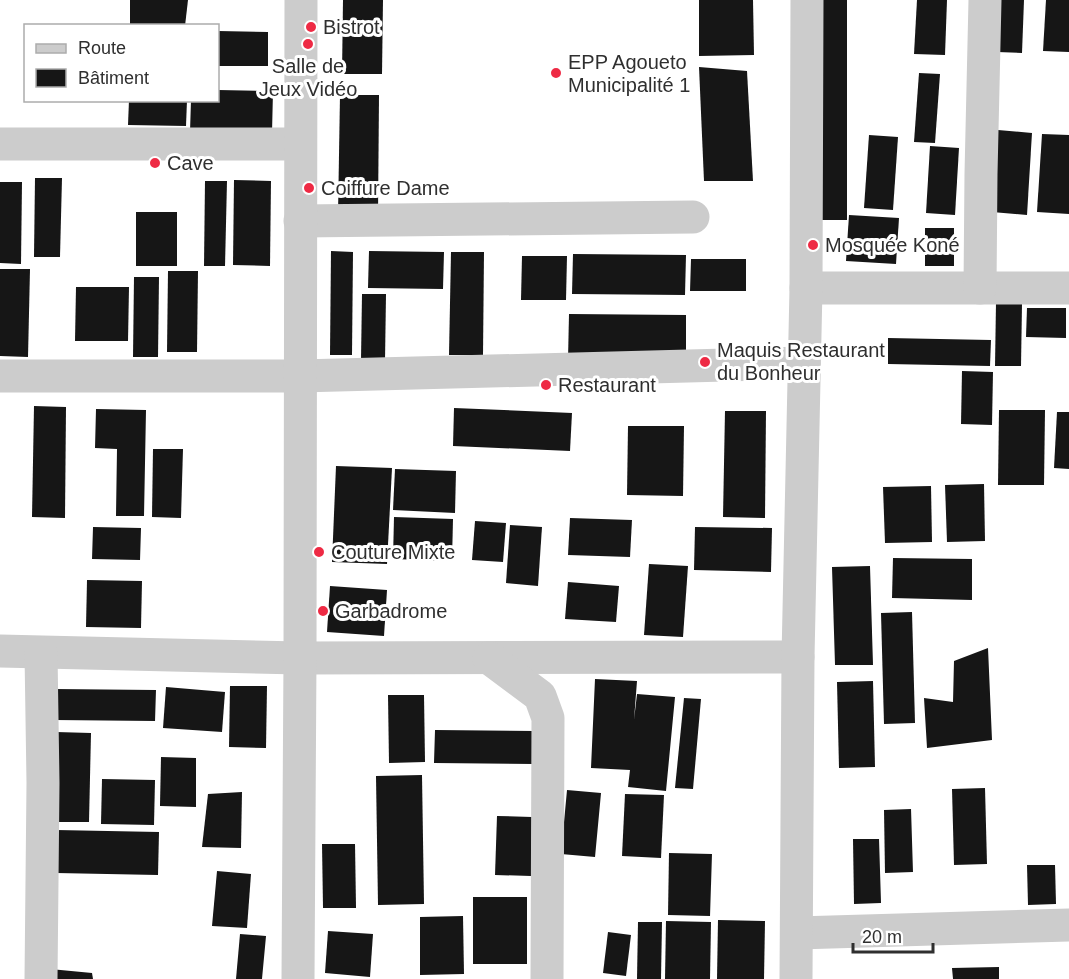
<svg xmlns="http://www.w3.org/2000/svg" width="1069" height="979" font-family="Helvetica,sans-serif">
	<rect width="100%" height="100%" fill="#fff"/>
	<g fill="#161616">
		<path d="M130,0H188L185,26H130Z"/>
		<path d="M343,0H383L382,74H342Z"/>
		<path d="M699,0H753L754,55L699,56Z"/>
		<rect x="820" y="0" width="27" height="220"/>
		<path d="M917,0H947L945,55L914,54Z"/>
		<path d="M1000,0H1024L1022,53L997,52Z"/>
		<path d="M1046,0H1069V52L1043,51Z"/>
		<path d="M218,31L268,32V66H218Z"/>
		<path d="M699,67L747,71L753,181H704Z"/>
		<path d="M919,73L940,74L935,143L914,142Z"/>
		<path d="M218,90L273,91L272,133L190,132L191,100H218Z"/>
		<path d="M340,95H379L378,215H338Z"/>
		<path d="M129,100H187L186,126L128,125Z"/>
		<path d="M998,130L1032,133L1027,215L992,212Z"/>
		<path d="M1042,134L1069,135V214L1037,212Z"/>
		<path d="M869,135L898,137L893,210L864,208Z"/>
		<path d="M930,146L959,148L955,215L926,213Z"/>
		<path d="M35,178H62L60,257H34Z"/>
		<path d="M234,180L271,181L270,266L233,265Z"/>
		<path d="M205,181H227L225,266H204Z"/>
		<path d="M0,182H22L21,264L0,263Z"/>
		<rect x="136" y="212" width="41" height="54"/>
		<path d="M849,215L899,218L896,264L846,261Z"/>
		<rect x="925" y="228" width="29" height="38"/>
		<path d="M331,251L353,252L352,355H330Z"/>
		<path d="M369,251L444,252L443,289L368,288Z"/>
		<path d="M451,252H484L483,355H449Z"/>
		<path d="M573,254L686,255L685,295L572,294Z"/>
		<path d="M522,256H567L566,300H521Z"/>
		<path d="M691,259H746V291H690Z"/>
		<path d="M0,269H30L28,357L0,356Z"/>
		<path d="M168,271H198L197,352H167Z"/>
		<path d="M134,277H159L158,357H133Z"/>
		<path d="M76,287H129L128,341H75Z"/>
		<path d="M362,294H386L385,361L361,360Z"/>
		<path d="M996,303L1022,304L1021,366H995Z"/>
		<path d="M1027,308H1066V338L1026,337Z"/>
		<path d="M569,314L686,315V361L568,360Z"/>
		<path d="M888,338L991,340L990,366L888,364Z"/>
		<path d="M962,371L993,372L992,425L961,424Z"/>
		<path d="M34,406L66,407L65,518L32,517Z"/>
		<path d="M454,408L572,413L570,451L453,446Z"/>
		<path d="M96,409L146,410L144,516H116L117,449L95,448Z"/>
		<path d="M999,410H1045L1044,485H998Z"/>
		<path d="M725,411H766L765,518L723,517Z"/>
		<path d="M1057,412H1069V469L1054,468Z"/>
		<path d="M628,426H684L683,496L627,495Z"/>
		<path d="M153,449H183L181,518L152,517Z"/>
		<path d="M336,466L392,468L387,564L332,562Z"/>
		<path d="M395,469L456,471L455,513L393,510Z"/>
		<path d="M984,484L985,541L947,542L945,485Z"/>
		<path d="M931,486L932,542L885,543L883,487Z"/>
		<path d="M394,517L453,519L452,561L393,559Z"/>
		<path d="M570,518L632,520L630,557L568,555Z"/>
		<path d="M475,521L506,523L503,562L472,560Z"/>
		<path d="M510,525L542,527L538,586L506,583Z"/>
		<path d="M93,527L141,528L140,560L92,559Z"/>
		<path d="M695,527L772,528L771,572L694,570Z"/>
		<path d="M893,558L972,559V600L892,598Z"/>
		<path d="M649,564L688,566L683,637L644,635Z"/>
		<path d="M870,566L873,665H835L832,567Z"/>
		<path d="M87,580L142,581L141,628L86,627Z"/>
		<path d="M568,582L619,586L616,622L565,619Z"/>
		<path d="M330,586L387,590L384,636L327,632Z"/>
		<path d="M912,612L915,723L884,724L881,613Z"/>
		<path d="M988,648L992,740L927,748L924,698L953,702L954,661Z"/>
		<path d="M595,679L637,681L634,720L637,694L675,697L666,791L628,787L630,770L591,768Z"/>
		<path d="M873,681L875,767L839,768L837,682Z"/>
		<path d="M230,686H267L266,748L229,747Z"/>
		<path d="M166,687L225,692L222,732L163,728Z"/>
		<path d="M54,689L156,690L155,721L54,720Z"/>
		<path d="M388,695H424L425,762L389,763Z"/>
		<path d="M684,698L701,699L693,789L675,788Z"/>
		<path d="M435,730L534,731V764L434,763Z"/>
		<path d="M56,732L91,733L89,822H55Z"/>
		<path d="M161,757L196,758V807L160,806Z"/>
		<path d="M422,775L424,904L378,905L376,776Z"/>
		<path d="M102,779L155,780L154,825L101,824Z"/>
		<path d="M985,788L987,864L954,865L952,789Z"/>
		<path d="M567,790L601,793L595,857L561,854Z"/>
		<path d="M242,792L241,848L202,847L208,794Z"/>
		<path d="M625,794L664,795L661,858L622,856Z"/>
		<path d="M911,809L913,872L885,873L884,810Z"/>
		<path d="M497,816L532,817L531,876L495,875Z"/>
		<path d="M56,830L159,832L158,875L56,873Z"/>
		<path d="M853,839H879L881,903L854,904Z"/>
		<path d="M322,844H355L356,908H323Z"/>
		<path d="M669,853L712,854L710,916L668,915Z"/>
		<path d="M1027,865H1055L1056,904L1028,905Z"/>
		<path d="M217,871L251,874L247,928L212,926Z"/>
		<rect x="473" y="897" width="54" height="67"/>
		<path d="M463,916L464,974L420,975V917Z"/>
		<path d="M718,920L765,921L764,979H717Z"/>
		<path d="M666,921L711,922L710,979H665Z"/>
		<path d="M638,922H662L661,979H637Z"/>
		<path d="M328,931L373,934L370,977L325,973Z"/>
		<path d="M608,932L631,935L626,976L603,973Z"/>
		<path d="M240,934L266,936L262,979H236Z"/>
		<path d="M999,967V979H953L952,968Z"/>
		<path d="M50,969L92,973L93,979H50Z"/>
	</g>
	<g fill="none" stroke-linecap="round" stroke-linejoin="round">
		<g stroke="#ccc" stroke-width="33">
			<path d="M0,144H300"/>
			<path d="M300,221L693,217"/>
			<path d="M806,288H1069"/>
			<path d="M980,288L981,174L985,0"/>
			<path d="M0,376H300L804,363"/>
			<path d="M0,651L300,658L798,657"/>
			<path d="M489,658L540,696L548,718L547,979"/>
			<path d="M797,933L1069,925"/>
			<path d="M41,979L43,783L41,653"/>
			<path d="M298,979L300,658L301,0"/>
			<path d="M796,979L798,657L806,288L807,0"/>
		</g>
	</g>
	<g fill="#ee2a44" stroke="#fff" stroke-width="2">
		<circle cx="311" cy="27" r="6"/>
		<circle cx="308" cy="44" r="6"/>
		<circle cx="556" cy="73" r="6"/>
		<circle cx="155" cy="163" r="6"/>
		<circle cx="309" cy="188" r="6"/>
		<circle cx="813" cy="245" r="6"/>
		<circle cx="705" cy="362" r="6"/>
		<circle cx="546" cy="385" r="6"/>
		<circle cx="319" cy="552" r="6"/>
		<circle cx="323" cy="611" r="6"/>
	</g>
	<g text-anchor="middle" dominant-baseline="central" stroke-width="6" stroke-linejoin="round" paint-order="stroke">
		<g font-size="20" fill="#2f2f2f" stroke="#fff" text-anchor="start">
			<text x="323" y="27">Bistrot</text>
			<text x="568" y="62">EPP Agoueto<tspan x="568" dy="23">Municipalité 1</tspan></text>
			<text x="308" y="66" text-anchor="middle">Salle de<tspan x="308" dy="23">Jeux Vidéo</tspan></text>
			<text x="167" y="163">Cave</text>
			<text x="321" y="188">Coiffure Dame</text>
			<text x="825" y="245">Mosquée Koné</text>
			<text x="717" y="350">Maquis Restaurant<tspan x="717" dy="23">du Bonheur</tspan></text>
			<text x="558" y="385">Restaurant</text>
			<text x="331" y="552">Couture Mixte</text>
			<text x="335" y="611">Garbadrome</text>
		</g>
	</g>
	<rect x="24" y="24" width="195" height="78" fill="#ffffff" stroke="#acacac" stroke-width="1.5"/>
	<rect x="36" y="44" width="30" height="9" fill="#cccccc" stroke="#acacac" stroke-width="1.5"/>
	<text x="78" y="54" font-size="18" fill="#2f2f2f">Route</text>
	<rect x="36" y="69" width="30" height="18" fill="#161616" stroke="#acacac" stroke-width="1.5"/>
	<text x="78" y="84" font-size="18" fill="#2f2f2f">Bâtiment</text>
	<path d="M853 943v9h80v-9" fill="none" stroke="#2f2f2f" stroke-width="3"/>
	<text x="862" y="943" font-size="18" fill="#2f2f2f" stroke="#ffffff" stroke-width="4.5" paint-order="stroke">20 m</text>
</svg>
